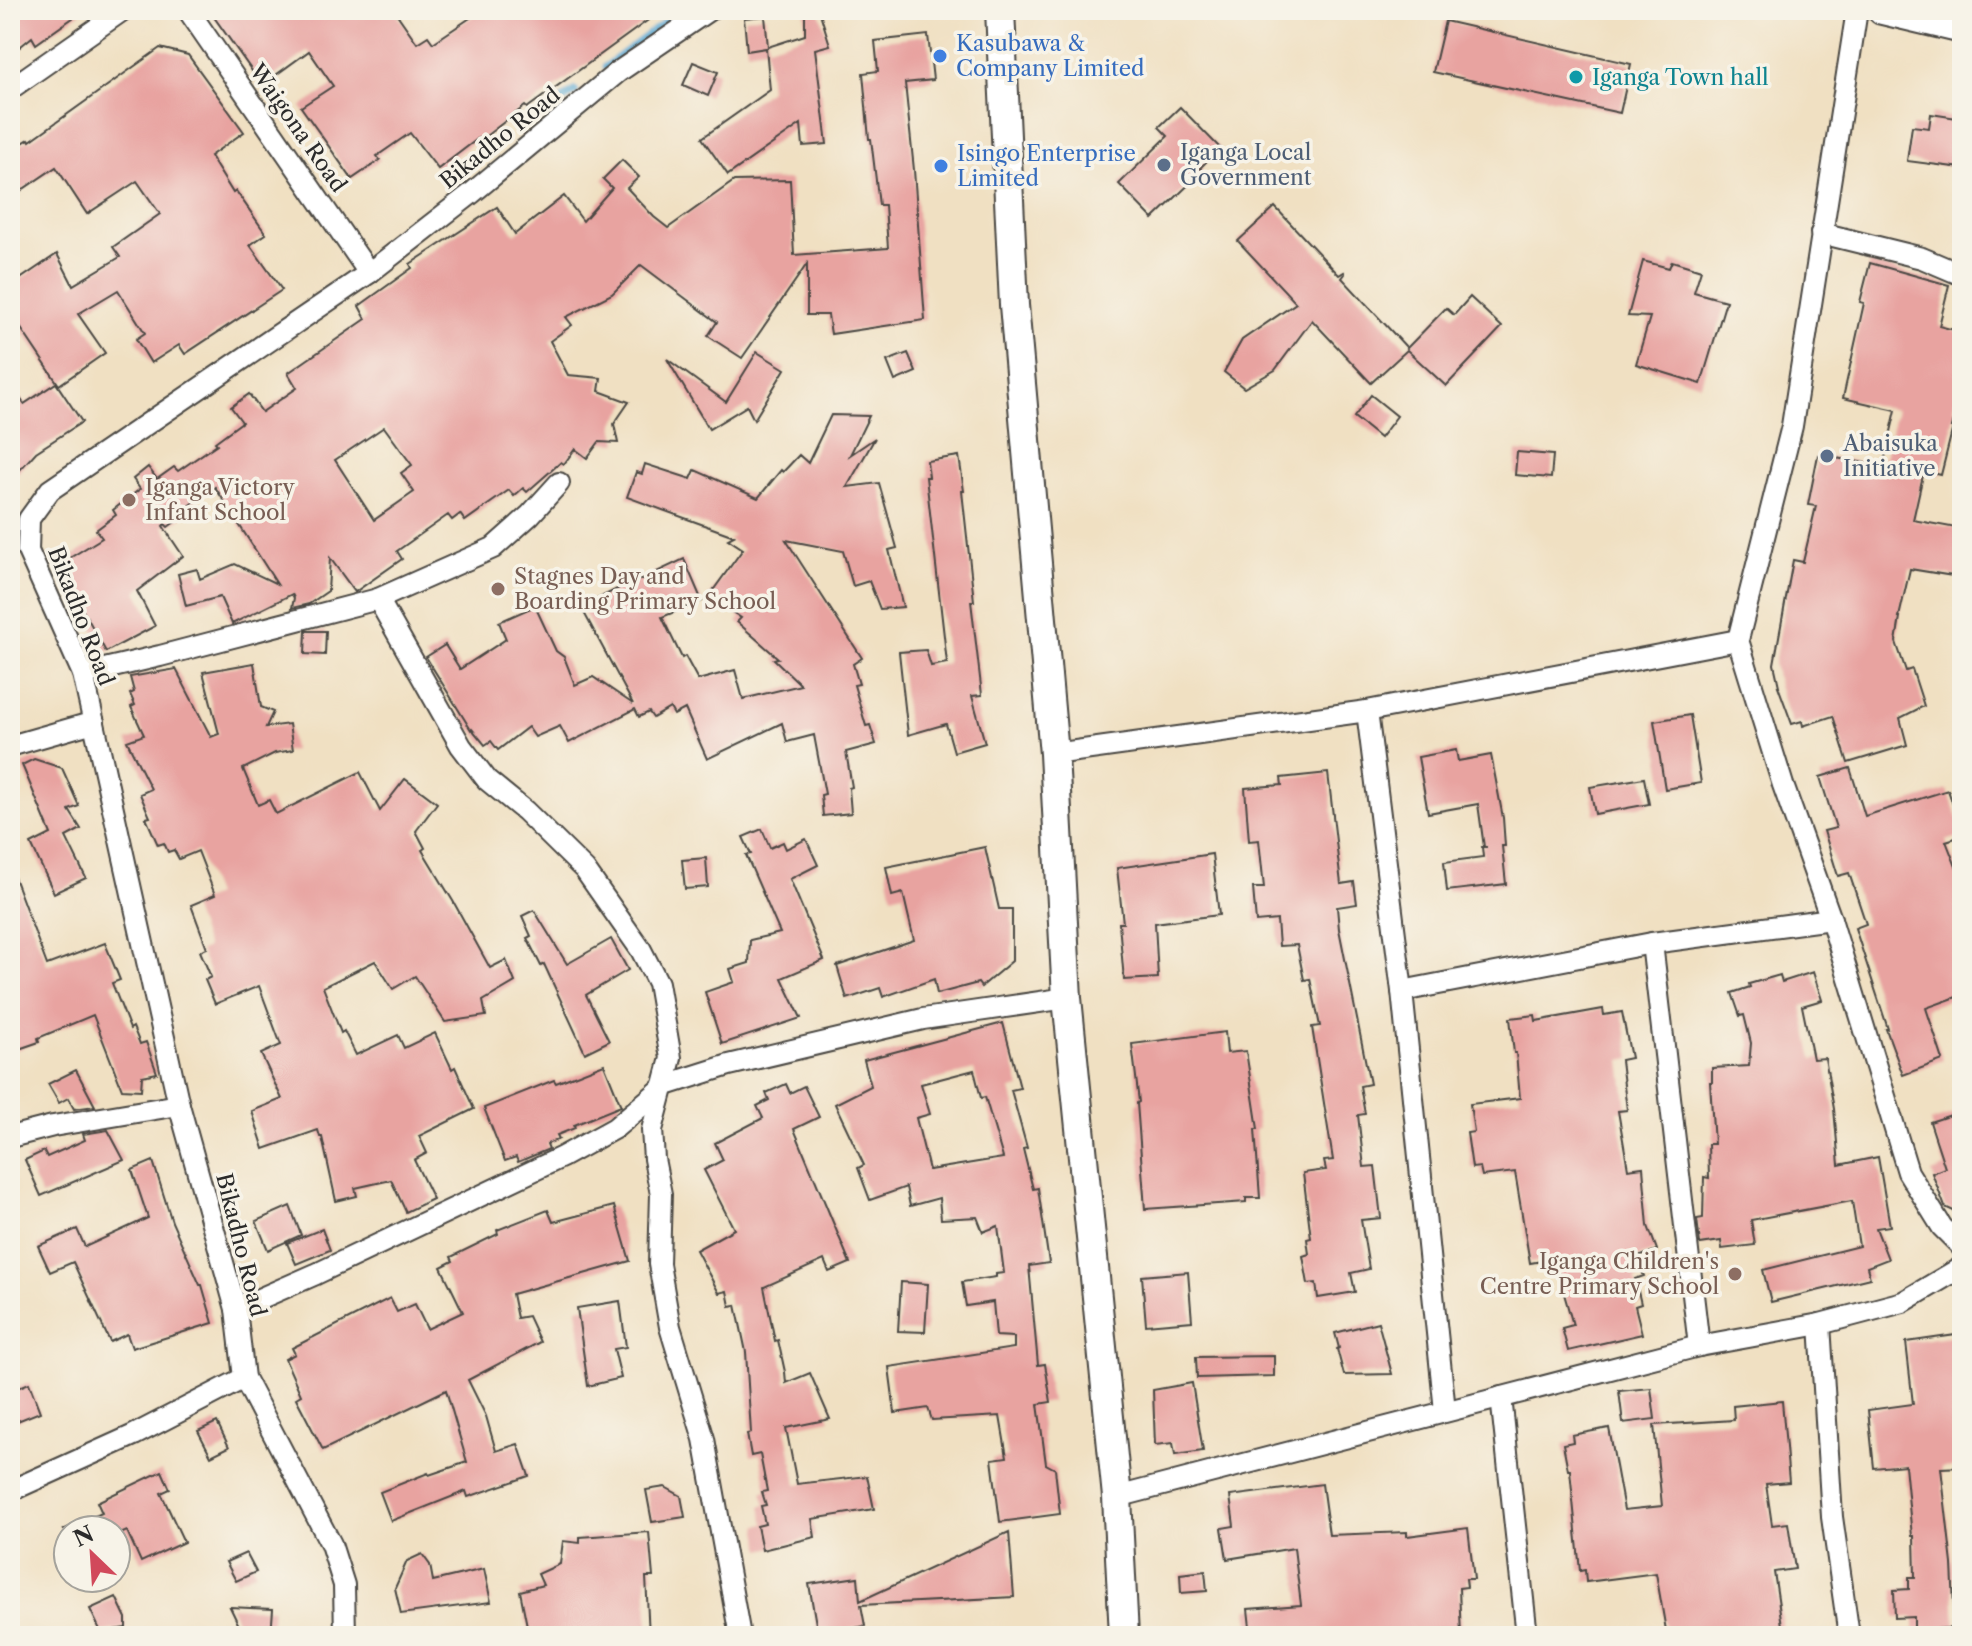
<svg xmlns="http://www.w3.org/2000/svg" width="1972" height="1646" font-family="'Libre Caslon Text',serif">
	<rect width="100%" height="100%" fill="#f7f3e8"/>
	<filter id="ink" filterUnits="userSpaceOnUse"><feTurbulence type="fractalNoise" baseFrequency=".0125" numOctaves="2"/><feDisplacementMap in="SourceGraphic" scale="16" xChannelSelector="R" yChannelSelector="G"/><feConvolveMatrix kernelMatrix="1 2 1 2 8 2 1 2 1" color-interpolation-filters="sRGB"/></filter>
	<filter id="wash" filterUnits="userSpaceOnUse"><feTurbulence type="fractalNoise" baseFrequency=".006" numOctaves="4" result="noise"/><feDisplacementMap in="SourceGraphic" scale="32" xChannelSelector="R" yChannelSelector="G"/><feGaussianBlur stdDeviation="1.8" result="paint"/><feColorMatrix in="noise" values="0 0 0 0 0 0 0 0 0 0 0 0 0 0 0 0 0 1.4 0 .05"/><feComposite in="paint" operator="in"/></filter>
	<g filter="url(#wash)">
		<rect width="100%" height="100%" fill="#f0e0c2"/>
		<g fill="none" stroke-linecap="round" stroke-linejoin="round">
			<g stroke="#5baad5" stroke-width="8">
				<path d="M606,67L682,10"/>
				<path d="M543,113L575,91"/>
			</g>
		</g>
		<g id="blocks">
			<g fill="#e8a3a0" fill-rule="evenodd">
				<path d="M10,10H84L36,44L32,37L10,55Z"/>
				<path d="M209,10H394L417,43L428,36L433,43L482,10H662L527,108L525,106L482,139L480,137L438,169L410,133L377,156L380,160L352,179L301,107L333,86L309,51L262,85Z"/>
				<path d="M805,10H819L830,45L815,49L827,144L803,146L801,124L728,175L702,138L770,90L766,48L747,51L744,18L765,16L768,47L805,35Z"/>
				<path d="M1445,21L1631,64L1620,113L1433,72Z"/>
				<path d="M928,35L933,80L905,83L914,170L925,320L831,334L828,315H807V264L742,358L708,336L717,322L641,265L612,294L566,317L572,325L550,341L568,375L601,378L599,391L629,402L614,424L618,443L599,442L587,458L575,449L564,464L561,462L527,492L523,488L514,496L509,490L465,521L460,514L452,520L448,515L397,551L402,559L355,592L330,558L328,591L309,604L292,608L294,598L292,594L232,624L220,597L186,606L178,574L197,569L200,579L235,564L277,584L215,487L180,512L183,516L168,527L165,524L163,526L183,556L137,591L155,626L106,652L88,619L55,567L102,538L96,530L116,515L113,510L140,489L133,479L148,467L157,479L174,467L178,471L217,444L215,442L242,422L231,407L249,394L262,412L297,388L288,373L366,319L359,306L412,268L410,264L497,207L515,234L564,196L583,221L612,188L603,179L622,160L639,177L627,188L654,217L668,228L734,181L790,180L794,255L888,248L885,205H879L871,139H869L863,73L878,71L875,41ZM384,427L412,465L401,473L414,492L374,520L335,460Z"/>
				<path d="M160,48L188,55L244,132L210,156L233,193L236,191L266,234L250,245L282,290L185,354L179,345L151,363L136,339L145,333L118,290L78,314L105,353L59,385L10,312V286L57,254L73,285L120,257L113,247L160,214L137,181L87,214L56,167L10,198V151L29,139L30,141Z"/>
				<path d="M693,62L718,72L708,96L683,85Z"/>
				<path d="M1180,107L1220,148L1200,168L1203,171L1153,219L1119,184L1168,136L1159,127Z"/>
				<path d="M1931,114L1957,118L1955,133L1962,134V168L1907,161L1912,126L1929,128Z"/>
				<path d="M1275,207L1339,275L1344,272L1345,274L1342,278L1407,348L1446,308L1454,315L1470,297L1502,327L1446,386L1407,350L1371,383L1312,320L1275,370L1244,388L1224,372L1242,340L1296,303L1238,241Z"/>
				<path d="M1643,261L1669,268L1672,261L1701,270L1694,292L1726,301L1701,384L1636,364L1650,317L1628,316Z"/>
				<path d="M1870,263L1949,285L1939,326L1962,332V376L1954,408L1956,409L1951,427H1953L1941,475L1924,471L1913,520L1962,529V557L1959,577L1910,569L1899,617H1900L1896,642L1906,671L1912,669L1924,706L1900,718L1907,745L1848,763L1833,716L1803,726L1802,721L1792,724L1778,686H1779L1774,664L1793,560L1803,562L1816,506L1808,505L1818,455L1883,466L1896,410L1843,398L1864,303L1860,302Z"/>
				<path d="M757,352L785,369L754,420L747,406L709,429L667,359L726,402Z"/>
				<path d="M908,353L916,372L895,381L887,361Z"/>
				<path d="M10,383L24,404L56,383L82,422L36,452L10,481Z"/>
				<path d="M1371,395L1397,416L1380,438L1354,417Z"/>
				<path d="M831,415L869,416L850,455L875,438L847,487L879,483L897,548L889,550L903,607L880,609L869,581L853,586L843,551L786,540L862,658L853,664L859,684L854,685L866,726L870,725L876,744L846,752L852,787L849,788L851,813L823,816L821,795L825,794L814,735L787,742L782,723L707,759L685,709L674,715L670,708L653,718L649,712L639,717L635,709L569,743L560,726L535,737L528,727L498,750L491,741L485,745L472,729L471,730L426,657L445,645L460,669L506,639L499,622L535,606L556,651L564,657L575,685L593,677L633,704L581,607L639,578L640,580L684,559L702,601L662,617L682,658L685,656L698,680L735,670L743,699L801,685L774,659L778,658L737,622L741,618L709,596L743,549L728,539L734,536L627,497L636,472L642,474L645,464L691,479L695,470L758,498L781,470L783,472L799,455L808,463Z"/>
				<path d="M1517,452L1553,455L1551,478L1515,475Z"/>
				<path d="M959,456L964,491H962L974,601H971L982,695L972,696L985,743L954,752L946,724L908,735L899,652L926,650L931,666L947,663L926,477H929L927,461Z"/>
				<path d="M306,631H326L325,655L305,654Z"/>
				<path d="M254,663L261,707L273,712L266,727L289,724L293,750L275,753L243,769L258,805L269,800L276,814L360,772L380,811L405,779L437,803L416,831L425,848L422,850L453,901L490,968L506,960L515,982L483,1001L486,1016L445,1022L415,976L393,989L375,961L323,987L341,1033L344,1031L356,1055L398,1035L404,1048L435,1033L452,1069L455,1067L474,1109L419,1136L427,1153L414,1160L433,1199L406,1212L391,1180L355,1188L357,1196L336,1201L322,1137H320L318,1130L264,1149L252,1111L282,1099L261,1054L281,1045L259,986L215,1004L205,980L211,977L200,951L207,948L191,905L215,895L198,851L179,859L174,850L168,852L164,843L158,845L146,818L150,817L140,794L151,789L127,741L144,735L131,707L135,705L130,694L134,692L130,677L176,669L211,737L219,734L203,672Z"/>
				<path d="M1690,715L1701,783L1665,789L1654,721Z"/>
				<path d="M1456,750L1458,761L1491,755L1503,818L1505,846H1502L1506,884L1447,891L1444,862L1483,857L1482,847H1487H1484L1478,804L1428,813L1418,757Z"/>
				<path d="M34,759L62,768L79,806L69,810L81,829L66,837L86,878L54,893L31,844L51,834L22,765Z"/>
				<path d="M1850,768L1865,816L1948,790L1962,831V836L1946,841L1962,882V995L1926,1008L1943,1060L1903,1075L1886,1029H1888L1855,928L1866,924L1849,873L1838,876L1824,831L1836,828L1820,777Z"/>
				<path d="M1328,773L1341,884L1354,882L1357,904L1337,907L1339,929L1370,1084L1360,1086L1365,1114L1358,1115L1364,1167L1375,1166L1381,1218L1361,1220L1369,1269L1351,1273L1355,1292L1318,1298L1316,1283L1308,1284L1303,1256L1309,1254L1307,1239L1311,1238L1303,1173L1326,1170L1324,1161L1333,1160L1312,1027L1320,1026L1310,979L1304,980L1297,945L1279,946L1277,920L1256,922L1253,888H1264L1259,840L1249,841L1245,788L1282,785L1281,778Z"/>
				<path d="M1644,778L1649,804L1595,814L1590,787Z"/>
				<path d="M762,829L770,848L783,842L786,849L806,839L818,865L790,879L824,960L782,978L801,1018L722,1044L705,992L734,982L730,969L749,963L750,940L780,933L746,855L751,854L743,837Z"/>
				<path d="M985,847L999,909H1012V961L981,987L978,983L937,994L934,979L883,997L880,988L847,999L837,966L914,940L903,893L892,896L886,867Z"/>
				<path d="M1212,854L1219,915L1155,923L1158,978L1124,980L1119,923H1123L1117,868Z"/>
				<path d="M706,858L708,887L685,889L682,860Z"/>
				<path d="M10,872H12L47,965L105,943L120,980L112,983L130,1029L133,1027L140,1044L146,1042L157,1073L142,1076L141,1090L122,1089L93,1015L38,1038L39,1042L10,1052Z"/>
				<path d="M534,910L567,964L611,939L628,970L586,995L609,1041L585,1053L544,964L541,966L527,938L531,936L522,916Z"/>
				<path d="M1813,972L1822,1000L1802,1006L1813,1059L1825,1058L1834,1109L1839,1165L1878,1157L1890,1226L1876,1228L1888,1259L1867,1267L1870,1278L1771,1302L1763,1270L1859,1246L1852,1201L1751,1220L1755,1245L1722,1249L1721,1241L1700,1244L1697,1219L1703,1218L1704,1177L1709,1178L1708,1144H1714L1710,1082H1712V1068L1749,1066L1751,1043L1744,1015L1740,1016L1732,993L1750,987L1749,984L1780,975L1782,982Z"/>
				<path d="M1603,1009L1604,1015L1622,1012L1631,1058L1621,1060L1627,1110L1618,1111L1628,1169L1643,1167L1648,1226L1657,1250L1636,1258L1644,1276L1635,1279L1641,1304L1635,1306L1642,1334L1568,1351L1562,1328L1573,1325L1554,1259L1530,1263L1515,1172L1482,1176L1480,1167L1472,1168L1467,1133L1474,1132L1470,1104L1520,1098L1516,1053H1514L1510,1018L1535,1015L1536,1021Z"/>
				<path d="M1003,1023L1020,1088L1011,1090L1027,1148L1023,1149L1033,1189L1038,1188L1049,1263L1029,1266L1038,1365L1045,1364L1051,1402L1038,1404L1046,1464L1055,1469L1060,1514L1000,1522L992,1459L1007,1457L1000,1416L932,1420L928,1408L895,1413L889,1367L1014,1348V1337L996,1336L993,1302L966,1306L962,1282L996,1277V1274L1004,1273L998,1226L983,1232L977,1217L941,1219L939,1198L910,1206L906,1187L870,1200L858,1168L864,1165L835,1104L871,1086L864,1060ZM974,1070L981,1098L985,1097L1003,1158L929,1170L916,1118L930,1114L921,1084Z"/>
				<path d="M1225,1032L1227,1053L1246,1051L1258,1129H1255L1260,1198H1246V1202L1145,1209L1137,1103L1139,1102L1132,1044Z"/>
				<path d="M604,1064L621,1106L574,1125L575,1128L557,1135L559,1139L547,1144L549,1149L518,1162L516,1157L505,1161L484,1108L554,1080L556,1083Z"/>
				<path d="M76,1070L95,1106L74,1109L68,1098L59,1103L48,1084Z"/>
				<path d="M786,1084L790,1093L804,1086L819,1117L794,1129L850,1263L829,1272L824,1260L764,1287L775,1341L778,1340L785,1372L786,1383L810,1373L830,1419L786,1428L797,1484L867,1476L874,1509L812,1519L815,1537L762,1550L757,1526L765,1524L761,1506L766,1505L762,1492L767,1491L760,1454L751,1456L747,1434L751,1433L746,1352L736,1305L730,1306L727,1291L719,1293L696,1250L734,1229L704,1170L723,1160L715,1143L763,1118L757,1106L769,1100L766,1093Z"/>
				<path d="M1957,1113L1962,1129V1215L1945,1207L1932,1173L1945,1168L1930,1122Z"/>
				<path d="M108,1130L124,1160L41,1196L25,1160L44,1151L47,1157L85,1140L83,1134Z"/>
				<path d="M153,1161L172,1222L200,1285H202L213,1323L132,1348L127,1334L110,1342L73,1262L50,1272L38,1246L77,1229L85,1247L148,1218L132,1170Z"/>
				<path d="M290,1206L301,1235L268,1250L256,1221Z"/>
				<path d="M614,1206L630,1261L512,1294L517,1318L528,1316L540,1342L468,1380L486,1416L496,1451L518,1444L529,1476L468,1497L466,1491L391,1521L380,1492L428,1473L429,1475L467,1462L446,1390L323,1450L296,1398L301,1395L285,1359L295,1354L292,1348L390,1298L397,1312L415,1304L427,1329L463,1312L441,1267L453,1261L451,1257L498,1234L497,1230L548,1210L553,1222Z"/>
				<path d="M322,1229L330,1250L296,1264L287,1243Z"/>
				<path d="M1188,1272L1192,1321L1146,1325L1142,1276Z"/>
				<path d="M901,1282L928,1284L925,1332L898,1331Z"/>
				<path d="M620,1301L626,1347L614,1349L621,1378L588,1386L577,1308Z"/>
				<path d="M1378,1322L1392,1374L1344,1375L1337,1349L1339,1348L1335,1333Z"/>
				<path d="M1956,1335L1960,1370H1962V1467L1941,1468L1952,1564L1955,1628L1914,1630V1617L1895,1618L1894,1590L1909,1589V1577H1915L1914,1536H1912L1905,1465L1874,1468L1868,1410L1913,1404L1906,1342Z"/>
				<path d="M1274,1356V1376L1197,1378L1196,1357Z"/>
				<path d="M29,1383L40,1412L10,1424V1391Z"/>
				<path d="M1192,1383L1203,1451L1175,1455L1173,1443L1155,1445L1153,1390Z"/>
				<path d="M1651,1388L1655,1419L1623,1423L1619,1391Z"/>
				<path d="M1782,1401L1789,1482L1766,1484L1772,1525L1788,1523L1795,1569L1774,1572L1783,1632L1754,1636H1667L1656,1573L1586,1582L1585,1570L1580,1571L1570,1470H1568L1563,1444L1573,1442L1572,1435L1609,1428L1624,1510L1662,1506L1654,1425L1734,1420L1733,1406Z"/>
				<path d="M217,1422L229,1447L211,1456L198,1431Z"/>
				<path d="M162,1471L170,1489L161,1493L184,1542L141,1562L127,1531L116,1536V1530H63L102,1513L97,1502Z"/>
				<path d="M1322,1484L1329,1535L1407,1532V1536L1468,1528L1474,1579H1466L1467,1587L1459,1588L1461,1636H1251L1248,1609L1301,1605L1294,1548L1227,1559L1222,1528L1234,1526L1230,1496Z"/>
				<path d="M665,1487L681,1496L685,1517L652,1522L646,1490Z"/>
				<path d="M649,1532L653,1577H646L649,1636H529L520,1591L543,1585L538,1574L560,1564L563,1541L580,1543V1537Z"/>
				<path d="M1009,1532L1014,1597L861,1605L865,1626L829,1633V1628L817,1630L809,1584L858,1577L860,1601Z"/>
				<path d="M246,1553L256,1572L236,1581L226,1562Z"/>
				<path d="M422,1554L430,1565L433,1581L484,1569L491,1602L401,1614L395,1588L407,1561Z"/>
				<path d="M1205,1571L1207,1591L1181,1593L1180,1574Z"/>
				<path d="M116,1597L126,1618V1628L101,1632L90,1609Z"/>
				<path d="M230,1607L273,1609L271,1636H244Z"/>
			</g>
		</g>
	</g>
	<g filter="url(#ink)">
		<use href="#blocks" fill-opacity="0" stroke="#494642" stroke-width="2"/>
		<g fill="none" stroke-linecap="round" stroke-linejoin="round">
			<defs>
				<g id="street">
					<path d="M188,10L369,273"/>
					<path d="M1857,10L1792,426L1738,640L1783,785L1831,919L1908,1172L1942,1227L1962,1247"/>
					<path d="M10,89L123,10"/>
					<path d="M1821,233L1922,258L1962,275"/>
					<path d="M378,599L461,746L487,780L525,811L585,870L641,950L658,983L671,1058L652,1130L654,1159L661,1194L659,1264L670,1327L704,1439L740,1636"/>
					<path d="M83,674L160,656L378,599L493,548L530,515L559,483"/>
					<path d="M1367,711L1402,991L1445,1411"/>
					<path d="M10,746L94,722"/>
					<path d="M1054,754L1367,711L1738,640"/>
					<path d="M1652,943L1699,1346"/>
					<path d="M1402,991L1652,943L1831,919"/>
					<path d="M10,1137L53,1126L179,1105"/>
					<path d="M236,1309L316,1274L562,1157L615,1128L666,1085L729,1065L923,1019L1067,998"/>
					<path d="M1820,1324L1832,1517L1849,1636"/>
					<path d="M1501,1397L1527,1636"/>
					<path d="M10,1491L134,1435L244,1378"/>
					<path d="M1117,1497L1699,1346L1820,1324L1903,1302L1962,1267"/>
					<path d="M345,1636L344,1585L331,1544L244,1378L236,1309L179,1105L83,674L28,551L29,519L50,490L369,273L472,193L618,72L709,10"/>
				</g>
				<g id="secondary">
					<path d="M1000,10L1014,305L1054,754L1067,998L1117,1497L1124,1636"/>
					<path d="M1882,10L1962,29"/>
				</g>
			</defs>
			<use href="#street" stroke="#494642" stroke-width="24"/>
			<use href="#secondary" stroke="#494642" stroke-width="32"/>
			<use href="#street" stroke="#fff" stroke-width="20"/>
			<use href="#secondary" stroke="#fff" stroke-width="28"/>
		</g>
	</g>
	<g fill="#3f7fe0" stroke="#f7f3e8" stroke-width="3">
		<circle cx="940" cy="56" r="8"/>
		<circle cx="941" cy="166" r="8"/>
	</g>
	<circle fill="#0f9aa8" stroke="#f7f3e8" stroke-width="3" cx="1576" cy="77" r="8"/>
	<g fill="#5c6f8a" stroke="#f7f3e8" stroke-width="3">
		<circle cx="1164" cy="165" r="8"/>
		<circle cx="1827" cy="456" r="8"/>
	</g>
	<g fill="#8d6e63" stroke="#f7f3e8" stroke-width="3">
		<circle cx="129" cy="500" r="8"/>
		<circle cx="498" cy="589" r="8"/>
		<circle cx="1735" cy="1274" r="8"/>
	</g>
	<g text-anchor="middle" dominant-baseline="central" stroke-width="7" stroke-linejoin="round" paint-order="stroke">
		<g font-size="22" fill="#366cbe" stroke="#f7f3e8" text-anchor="start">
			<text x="956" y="43">Kasubawa &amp;<tspan x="956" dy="25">Company Limited</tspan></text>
			<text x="957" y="153">Isingo Enterprise<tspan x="957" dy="25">Limited</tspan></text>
		</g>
		<g font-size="22" fill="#0d838f" stroke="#f7f3e8" text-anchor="start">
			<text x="1592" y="77">Iganga Town hall</text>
		</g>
		<g font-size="22" fill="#2b2b2b" stroke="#f7f3e8">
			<text transform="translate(298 128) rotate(55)">Waigona Road</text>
			<text transform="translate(500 138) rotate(-39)">Bikadho Road</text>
			<text transform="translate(81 616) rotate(69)">Bikadho Road</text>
			<text transform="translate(241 1245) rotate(76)">Bikadho Road</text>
		</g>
		<g font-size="22" fill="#4e5e75" stroke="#f7f3e8" text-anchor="start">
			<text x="1180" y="152">Iganga Local<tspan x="1180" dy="25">Government</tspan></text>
			<text x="1843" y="443">Abaisuka<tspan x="1843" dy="25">Initiative</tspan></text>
		</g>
		<g font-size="22" fill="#785e54" stroke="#f7f3e8" text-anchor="start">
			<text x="145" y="487">Iganga Victory<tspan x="145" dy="25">Infant School</tspan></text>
			<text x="514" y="576">Stagnes Day and<tspan x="514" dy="25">Boarding Primary School</tspan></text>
			<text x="1719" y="1261" text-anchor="end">Iganga Children's<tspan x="1719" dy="25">Centre Primary School</tspan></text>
		</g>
	</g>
	<rect width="1972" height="1646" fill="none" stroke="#f7f3e8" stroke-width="40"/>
	<g transform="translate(92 1554) rotate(335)"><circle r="38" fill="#f7f3e8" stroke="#a5a39c" stroke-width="2"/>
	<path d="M0-6L14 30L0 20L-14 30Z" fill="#d1495b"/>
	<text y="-12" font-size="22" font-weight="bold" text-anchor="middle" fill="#2b2b2b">N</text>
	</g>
</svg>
